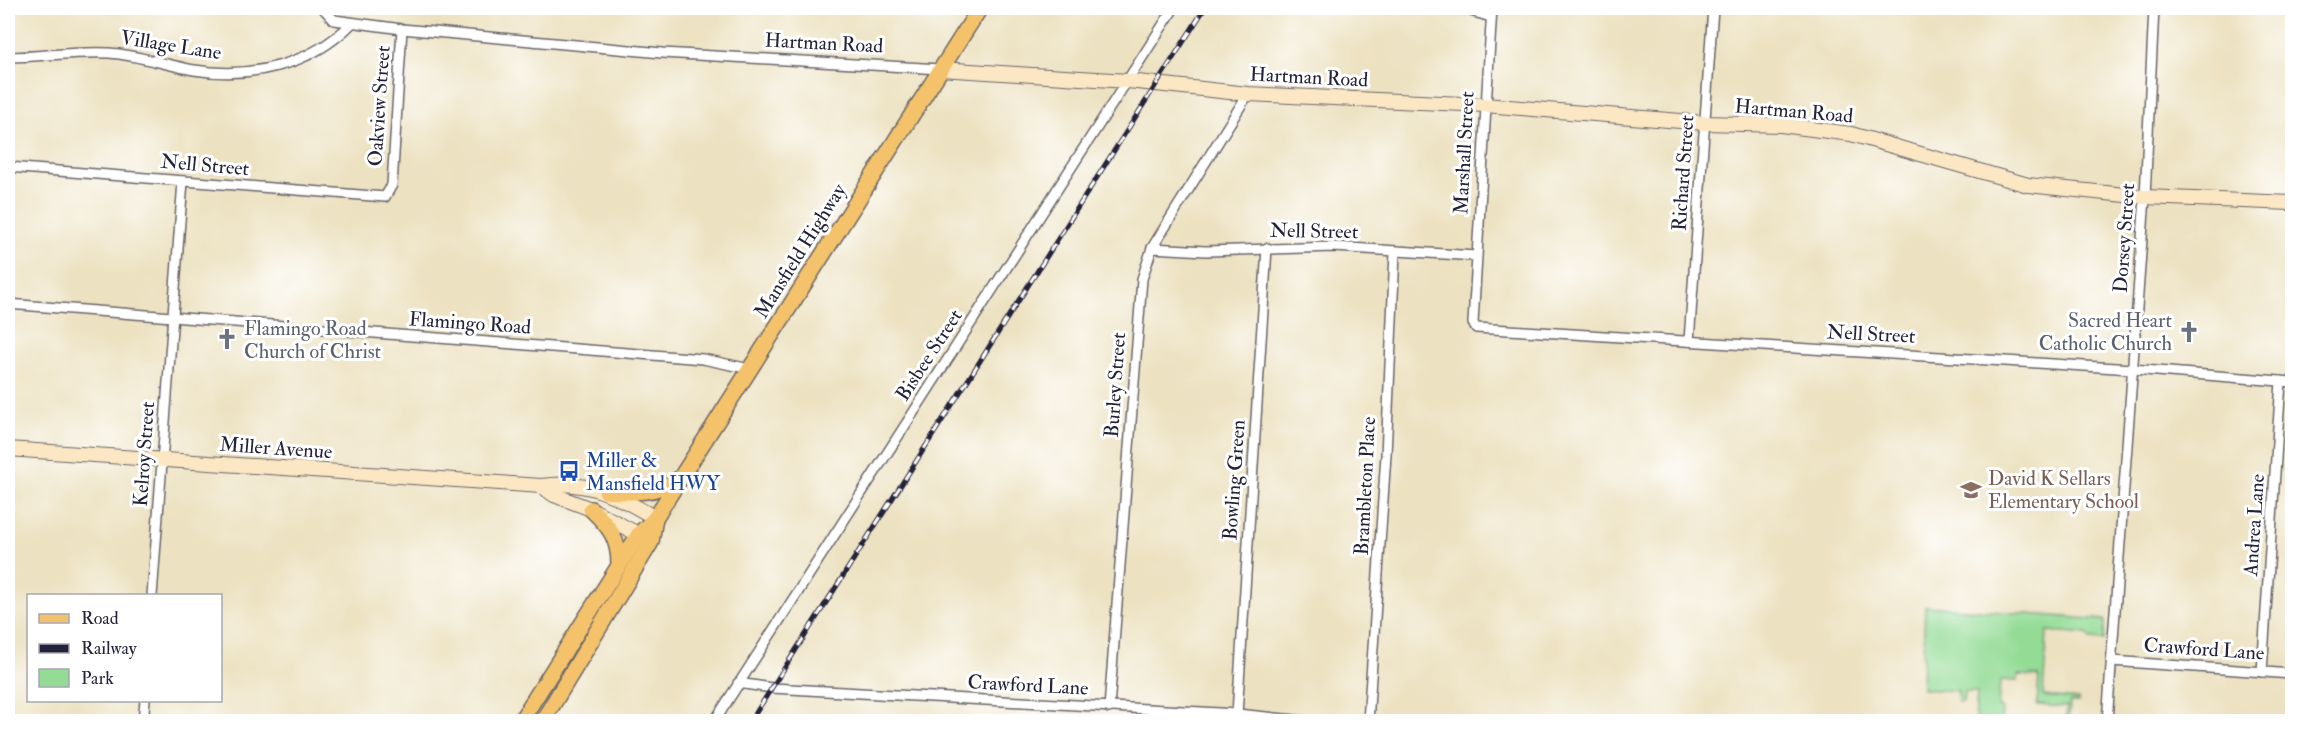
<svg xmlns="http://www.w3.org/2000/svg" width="2300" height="729" font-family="'IM FELL Double Pica',serif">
	<rect width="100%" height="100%" fill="#fff"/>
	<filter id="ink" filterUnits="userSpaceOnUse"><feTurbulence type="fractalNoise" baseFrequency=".0167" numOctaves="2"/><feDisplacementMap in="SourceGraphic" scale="12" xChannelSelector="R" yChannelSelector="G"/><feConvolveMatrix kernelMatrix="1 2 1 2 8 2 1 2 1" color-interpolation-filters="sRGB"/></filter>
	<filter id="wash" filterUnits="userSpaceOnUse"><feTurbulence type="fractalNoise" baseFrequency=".008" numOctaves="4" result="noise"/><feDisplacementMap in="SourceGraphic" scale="24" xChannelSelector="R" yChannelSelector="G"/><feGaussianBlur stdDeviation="1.35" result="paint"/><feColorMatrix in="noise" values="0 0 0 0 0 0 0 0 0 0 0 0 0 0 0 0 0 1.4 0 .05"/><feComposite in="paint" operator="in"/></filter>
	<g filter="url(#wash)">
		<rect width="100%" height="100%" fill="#ece1c0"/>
		<path fill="#94dc96" stroke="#5b7f68" stroke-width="1.5" d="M1925,606L2105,620L2104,640L2091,639L2087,634L2047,631L2043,696L2078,699V702H2070L2069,721H2066L2067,707L2037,705L2039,676L2018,675L2017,681L2000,680L1998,707L2002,708L2001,721H1975L1977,692H1964L1963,702H1958V691L1922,689Z"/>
	</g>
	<g filter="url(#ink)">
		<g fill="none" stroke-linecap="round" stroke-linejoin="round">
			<defs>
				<g id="street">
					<path d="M323,8L334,20L402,29L662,53L940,69"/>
					<path d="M1461,8L1491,17"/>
					<path d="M1492,8L1473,323L1476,328L2132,369L2292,382"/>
					<path d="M2281,8H2292"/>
					<path d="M8,57C41,57 75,51 109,53C138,55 166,65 194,70C251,79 311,65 351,24"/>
					<path d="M8,167L385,197L392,185L402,29"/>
					<path d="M1152,248L1206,251L1334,247L1476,256"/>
					<path d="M8,304L703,359L750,369"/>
					<path d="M1689,341L1713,8"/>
					<path d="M152,596L183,181"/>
					<path d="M2112,661L2292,674"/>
					<path d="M2262,672L2281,381"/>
					<path d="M738,683L772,688L1237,714L1315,722"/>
					<path d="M1109,708L1142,279L1152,248L1248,94"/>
					<path d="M1237,714L1267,248"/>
					<path d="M143,722L145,700"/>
					<path d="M714,722L1174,8"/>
					<path d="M1368,722L1386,455L1395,252"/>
					<path d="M2107,722L2145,197L2154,8"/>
				</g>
				<g id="secondary">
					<path d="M940,69L1128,81L1248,94L1485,105L1705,123L1781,125L1851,134L2028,185L2145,197L2292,203"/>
					<path d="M8,449L541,486C586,479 617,495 655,518"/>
					<path d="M541,486L554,495L591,509L649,540"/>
				</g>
				<g id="primary">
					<path d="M606,491C634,493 655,494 679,479"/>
					<path d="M591,509C610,527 619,539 619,565"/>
					<path d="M520,722L639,534L655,518L980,8"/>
					<path d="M542,722L651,542L655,518"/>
				</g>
			</defs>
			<use href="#street" stroke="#69656a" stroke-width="12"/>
			<use href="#secondary" stroke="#69656a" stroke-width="16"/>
			<use href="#primary" stroke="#69656a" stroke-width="18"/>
			<use href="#street" stroke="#fff" stroke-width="9"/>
			<use href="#secondary" stroke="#fbe7c3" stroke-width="14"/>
			<use href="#primary" stroke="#f4c26a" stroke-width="15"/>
			<defs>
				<path id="rail" d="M750,722L1205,8"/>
			</defs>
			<use href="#rail" stroke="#22223b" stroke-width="5"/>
			<use href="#rail" stroke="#fff" stroke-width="3" stroke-dasharray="9" stroke-linecap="butt"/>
		</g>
	</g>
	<defs>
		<symbol id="church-bare" viewBox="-9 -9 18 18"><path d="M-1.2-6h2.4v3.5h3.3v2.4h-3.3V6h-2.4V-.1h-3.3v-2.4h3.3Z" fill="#6b7280" stroke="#fff" stroke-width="2.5" paint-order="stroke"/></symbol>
		<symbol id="bus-bare" viewBox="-9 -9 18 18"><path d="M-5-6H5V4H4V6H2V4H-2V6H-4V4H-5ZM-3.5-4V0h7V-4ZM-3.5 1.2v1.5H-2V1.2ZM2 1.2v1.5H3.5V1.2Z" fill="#1a4fb4" stroke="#fff" stroke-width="2.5" paint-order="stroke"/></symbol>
		<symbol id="school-bare" viewBox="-9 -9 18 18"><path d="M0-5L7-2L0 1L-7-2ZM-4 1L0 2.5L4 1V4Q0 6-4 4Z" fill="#8d6e63" stroke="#fff" stroke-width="2.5" paint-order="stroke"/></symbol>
	</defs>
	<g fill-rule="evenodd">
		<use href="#church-bare" x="2174" y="317" width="30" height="30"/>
		<use href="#church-bare" x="212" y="324" width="30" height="30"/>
		<use href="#bus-bare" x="554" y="456" width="30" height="30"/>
		<use href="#school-bare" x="1956" y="475" width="30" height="30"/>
	</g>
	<g text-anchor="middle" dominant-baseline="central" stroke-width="6" stroke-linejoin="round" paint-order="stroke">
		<g font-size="20" fill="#22223b" stroke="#fff">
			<text transform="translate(824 43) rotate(3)">Hartman Road</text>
			<text transform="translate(171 45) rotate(9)">Village Lane</text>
			<text transform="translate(1309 77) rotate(3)">Hartman Road</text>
			<text transform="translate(379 106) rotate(-86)">Oakview Street</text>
			<text transform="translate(1794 111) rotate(5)">Hartman Road</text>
			<text transform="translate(1464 153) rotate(-87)">Marshall Street</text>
			<text transform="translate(205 165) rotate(5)">Nell Street</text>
			<text transform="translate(1683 173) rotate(-86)">Richard Street</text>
			<text transform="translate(1314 231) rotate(1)">Nell Street</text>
			<text transform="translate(2124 238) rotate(-86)">Dorsey Street</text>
			<text transform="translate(800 251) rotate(-58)">Mansfield Highway</text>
			<text transform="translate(470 323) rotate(4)">Flamingo Road</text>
			<text transform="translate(1871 334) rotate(3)">Nell Street</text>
			<text transform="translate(929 355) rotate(-57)">Bisbee Street</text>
			<text transform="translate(1115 385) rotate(-86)">Burley Street</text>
			<text transform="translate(276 448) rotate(4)">Miller Avenue</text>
			<text transform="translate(144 454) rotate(-86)">Kelroy Street</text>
			<text transform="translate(1234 480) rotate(-86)">Bowling Green</text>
			<text transform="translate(1365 486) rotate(-87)">Brambleton Place</text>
			<text transform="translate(2254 525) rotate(-86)">Andrea Lane</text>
			<text transform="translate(2204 649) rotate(4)">Crawford Lane</text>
			<text transform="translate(1028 685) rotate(3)">Crawford Lane</text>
		</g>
		<g font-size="20" fill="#5b616d" stroke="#fff" text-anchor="end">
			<text x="2172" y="320">Sacred Heart<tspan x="2172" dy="23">Catholic Church</tspan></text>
			<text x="244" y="328" text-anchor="start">Flamingo Road<tspan x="244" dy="23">Church of Christ</tspan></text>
		</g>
		<g font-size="20" fill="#164399" stroke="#fff" text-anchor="start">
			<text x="586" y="460">Miller &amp;<tspan x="586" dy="23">Mansfield HWY</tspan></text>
		</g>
		<g font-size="20" fill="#785e54" stroke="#fff" text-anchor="start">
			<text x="1988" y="478">David K Sellars<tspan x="1988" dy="23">Elementary School</tspan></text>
		</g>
	</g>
	<rect width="2300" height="729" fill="none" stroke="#fff" stroke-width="30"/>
	<rect x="27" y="594" width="195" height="108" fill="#ffffff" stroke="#a7a7b1" stroke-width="1.5"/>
	<rect x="39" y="614" width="30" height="9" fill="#f4c26a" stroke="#a7a7b1" stroke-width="1.5"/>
	<text x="81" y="624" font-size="18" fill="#22223b">Road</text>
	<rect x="39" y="644" width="30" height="9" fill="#22223b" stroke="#a7a7b1" stroke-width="1.5"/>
	<text x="81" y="654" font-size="18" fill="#22223b">Railway</text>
	<rect x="39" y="669" width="30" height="18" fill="#94dc96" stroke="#a7a7b1" stroke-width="1.5"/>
	<text x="81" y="684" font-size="18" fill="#22223b">Park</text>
</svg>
